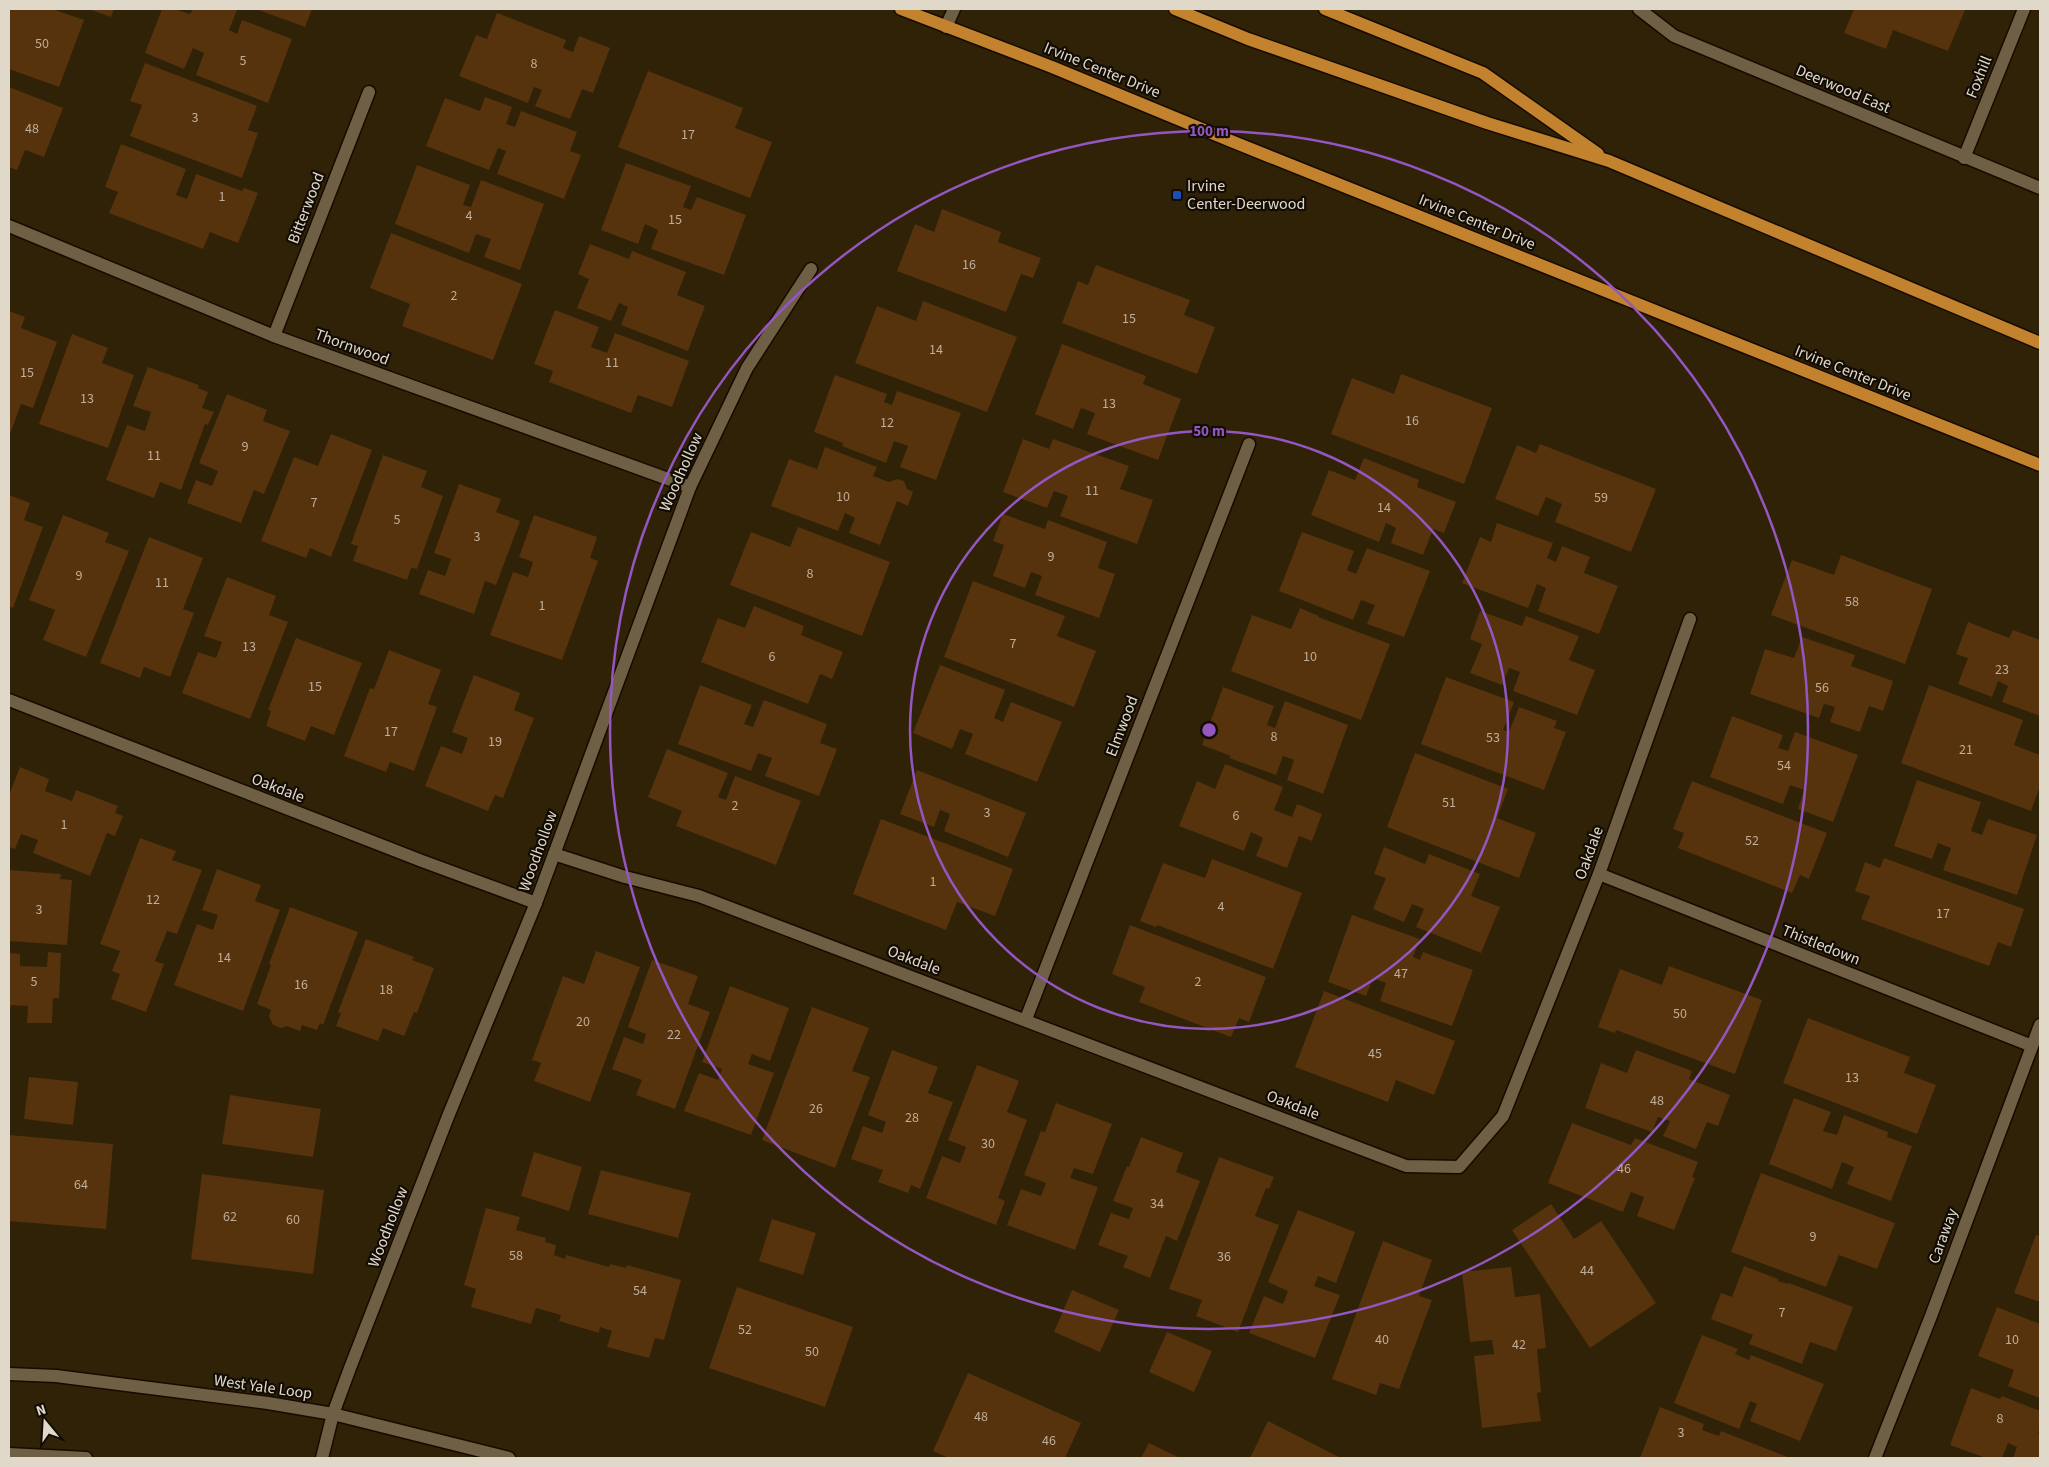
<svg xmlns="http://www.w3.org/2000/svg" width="2049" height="1467" font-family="'Source Sans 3',sans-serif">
	<rect width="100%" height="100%" fill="#2f2207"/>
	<g fill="#56320d">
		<path d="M9,9H52L84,20L59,87L9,69Z"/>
		<path d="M88,9H114L111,17Z"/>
		<path d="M162,9H175L190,14L193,9H233L237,10L229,30L237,34L242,20L292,39L268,103L196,75L204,53L193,48L184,69L145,53Z"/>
		<path d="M256,9H312L305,27Z"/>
		<path d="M1854,9H1962L1965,10L1948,51L1893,30L1886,49L1844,33Z"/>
		<path d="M497,13L566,40L563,48L573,52L579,36L610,48L593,93L582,89L570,119L535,106L542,90L534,87L528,103L459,76L476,35L487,39Z"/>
		<path d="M145,63L257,106L248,130L258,133L242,178L130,136L142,105L130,101Z"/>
		<path d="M648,71L743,108L735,128L772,142L750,198L618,147Z"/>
		<path d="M9,87L63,108L44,157L25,150L17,170L9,167Z"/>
		<path d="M485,97L512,107L506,124L515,127L521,111L577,132L570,151L581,155L564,199L497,174L506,151L498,148L489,170L426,146L445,98L480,111Z"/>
		<path d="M121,144L186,169L176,195L187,199L196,174L242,191L244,188L258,193L238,243L210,232L203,249L109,213L118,192L105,187Z"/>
		<path d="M626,163L691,186L683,207L691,210L697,197L746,215L724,275L651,249L658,230L645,224L638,244L601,230Z"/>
		<path d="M417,165L470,185L463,205L471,207L481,180L544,204L520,270L484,257L491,239L476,234L469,253L395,224Z"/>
		<path d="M942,209L1001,232L998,242L1041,258L1033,278L1021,274L1006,312L897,271L915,224L934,232Z"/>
		<path d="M391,233L522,284L493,360L402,326L410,304L370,288Z"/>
		<path d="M590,244L629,259L632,251L686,272L677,295L705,306L688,351L621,325L628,307L619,303L611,321L577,308L589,279L578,274Z"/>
		<path d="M1096,265L1190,300L1184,315L1215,327L1197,374L1062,323L1078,281L1088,285Z"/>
		<path d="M923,301L1017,337L987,412L855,363L877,306L916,321Z"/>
		<path d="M555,310L599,327L591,347L607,353L615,333L689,361L672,407L638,395L631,413L549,382L553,371L534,364Z"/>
		<path d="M9,311L25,317L21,328L57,342L33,408L21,404L9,437Z"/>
		<path d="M72,334L108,348L102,363L134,375L108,448L39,424Z"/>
		<path d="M1062,344L1146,376L1143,384L1181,399L1158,460L1087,434L1095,413L1081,408L1073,429L1035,414Z"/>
		<path d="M148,367L199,385L198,388L208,392L202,408L214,412L208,425L205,424L181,490L160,482L154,498L106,480L127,425L145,431L151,412L133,406Z"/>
		<path d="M1401,374L1492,408L1464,484L1331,434L1352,378L1394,394Z"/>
		<path d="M835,375L887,394L884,402L892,405L897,391L961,413L936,480L900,467L908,446L894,441L886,463L842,446L843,443L814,432Z"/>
		<path d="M227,394L267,410L263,421L290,431L264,494L254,490L241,523L187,503L196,480L212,486L218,471L199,463Z"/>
		<path d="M331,434L372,450L331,557L310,548L306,558L261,541L294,457L318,466Z"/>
		<path d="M1023,439L1049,449L1053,439L1129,466L1120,489L1153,500L1137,544L1060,516L1068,496L1054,491L1047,508L1003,492Z"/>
		<path d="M1540,444L1656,489L1631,552L1555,522L1562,504L1546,497L1538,516L1495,499L1517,445L1536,453Z"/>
		<path d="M825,447L877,467L873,476L889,482L897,479L904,481L907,489L913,492L908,506L897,501L880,545L849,533L855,518L845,513L838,531L771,506L789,459L817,469Z"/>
		<path d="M383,455L427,471L421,487L443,496L417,569L411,568L407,580L353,561L358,546L351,544Z"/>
		<path d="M1364,458L1419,480L1417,487L1456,502L1444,533L1433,529L1423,555L1391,543L1396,528L1386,523L1379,542L1311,515L1329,470L1355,480Z"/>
		<path d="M459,484L501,499L496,512L520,521L496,585L485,581L474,614L419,594L428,570L445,576L451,559L434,553Z"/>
		<path d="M9,495L30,503L24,520L43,527L13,608L9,606Z"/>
		<path d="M1003,514L1045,529L1048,520L1107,542L1098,568L1115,574L1099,618L1035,595L1042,576L1031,572L1025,588L993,576L1004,545L993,541Z"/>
		<path d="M63,515L109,533L105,542L129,551L86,657L43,640L55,610L29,600Z"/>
		<path d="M534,515L597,537L590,558L598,561L562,660L490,635L513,572L528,577L533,562L519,557Z"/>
		<path d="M1497,523L1553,543L1547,558L1556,562L1562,546L1590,557L1584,573L1618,586L1599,634L1538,611L1546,588L1537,584L1528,608L1462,583L1480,537L1491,542Z"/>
		<path d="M798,527L890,562L862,636L730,585L751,532L790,547Z"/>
		<path d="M1302,532L1354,551L1347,570L1356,574L1367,548L1430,571L1404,637L1367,624L1375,605L1361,600L1353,620L1279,591Z"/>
		<path d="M149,537L203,558L183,609L194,613L170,677L144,667L140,678L100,663Z"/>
		<path d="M1841,555L1932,589L1905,664L1771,615L1792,560L1834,575Z"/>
		<path d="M227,577L276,596L269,615L288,622L250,719L182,693L198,652L216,658L222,642L204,636Z"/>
		<path d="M973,581L1065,616L1057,636L1096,651L1074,707L944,657Z"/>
		<path d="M754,606L804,626L801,635L843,652L832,679L820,674L808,704L701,662L718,618L745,628Z"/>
		<path d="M1300,608L1319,616L1318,617L1390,644L1361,720L1231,671L1252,615L1291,629Z"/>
		<path d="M1480,611L1522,626L1526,616L1579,636L1569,660L1595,670L1577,715L1513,691L1520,672L1509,668L1502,685L1470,673L1482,644L1470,639Z"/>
		<path d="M1968,622L2009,638L2013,630L2040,640V716L2002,702L2008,686L1998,681L1992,697L1958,684L1968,658L1956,654Z"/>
		<path d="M1802,637L1855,655L1851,666L1893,681L1883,711L1869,706L1860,732L1830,722L1835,707L1824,704L1819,718L1750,694L1765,649L1794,658Z"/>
		<path d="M296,638L362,663L334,735L311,726L305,741L266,726L271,711L268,710Z"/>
		<path d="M389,650L441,670L428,704L437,707L414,771L390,762L386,772L344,756L370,688L374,689Z"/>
		<path d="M940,665L1005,690L994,718L1003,722L1011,702L1062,722L1037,782L965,754L973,734L960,729L952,749L913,733Z"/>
		<path d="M474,675L520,693L514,710L534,718L503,798L495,795L488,811L425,786L441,746L462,754L468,738L452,732Z"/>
		<path d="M1446,677L1514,702L1503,730L1509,732L1519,707L1557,721L1554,728L1566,732L1544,790L1421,744Z"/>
		<path d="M700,685L752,705L744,724L753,727L764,700L827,724L820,743L837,749L819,796L765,776L772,758L758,753L751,771L678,744Z"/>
		<path d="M1929,685L2023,720L2014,745L2040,755V786L2031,811L1901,763Z"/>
		<path d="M1223,687L1274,706L1267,725L1275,728L1285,701L1348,725L1323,794L1287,780L1294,760L1283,756L1276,775L1229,758L1231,756L1202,745Z"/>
		<path d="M1732,716L1783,735L1778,748L1788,751L1795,732L1858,755L1833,822L1798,809L1804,790L1790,785L1783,804L1710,777Z"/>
		<path d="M667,749L728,773L718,797L726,800L735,776L801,801L776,865L676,826L682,811L648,797Z"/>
		<path d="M1415,753L1508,789L1497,818L1536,833L1519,878L1387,827Z"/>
		<path d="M1225,764L1283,787L1274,810L1292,817L1297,804L1322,814L1312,841L1299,836L1287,868L1256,856L1263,838L1251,832L1244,851L1179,826L1197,781L1215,789Z"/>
		<path d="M20,767L49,779L45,791L72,801L76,790L118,806L115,813L123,816L115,836L107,833L90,876L33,853L38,840L21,834L15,849L9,847V795Z"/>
		<path d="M917,770L1026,813L1008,857L944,831L950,814L940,810L934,827L900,814Z"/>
		<path d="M1917,780L1981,802L1971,831L1982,835L1988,819L2037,835L2017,895L1943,870L1951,848L1938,843L1932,859L1894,846Z"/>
		<path d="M1692,781L1827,833L1809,879L1800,875L1792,893L1678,848L1684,833L1673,829Z"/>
		<path d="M881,819L1013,869L995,916L957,902L946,930L853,894Z"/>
		<path d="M140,838L176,851L172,860L202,870L177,934L167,931L155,961L164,964L146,1012L111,999L120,974L112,971L120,951L100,944Z"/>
		<path d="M1384,847L1425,864L1429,854L1480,874L1471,896L1500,907L1481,953L1416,927L1424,909L1412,904L1404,922L1373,909L1386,878L1374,874Z"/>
		<path d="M1884,858L2024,909L2011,947L1998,942L1989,966L1861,919L1870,896L1855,891L1865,862L1880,868Z"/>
		<path d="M1212,859L1302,893L1273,969L1157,925L1156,927L1140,921L1163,863L1205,878Z"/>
		<path d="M217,869L261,885L255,901L280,910L243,1011L174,985L197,924L213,930L218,915L202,910Z"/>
		<path d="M9,870L61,874L60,879L72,880L67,945L9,941Z"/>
		<path d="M290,907L358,932L323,1025L320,1023L317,1030L302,1025L300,1031L287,1026L281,1028L273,1025L269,1016L271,1010L257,1004L271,965L269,964Z"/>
		<path d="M1352,915L1420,939L1413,957L1420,960L1423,952L1473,970L1452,1026L1380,1001L1386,983L1373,978L1366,996L1328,982Z"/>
		<path d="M1130,925L1266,977L1249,1022L1239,1018L1231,1037L1139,1002L1145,987L1112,974Z"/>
		<path d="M366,939L414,957L412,960L434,968L417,1013L414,1012L404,1036L383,1028L378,1041L336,1026L341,1013L338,1012Z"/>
		<path d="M596,951L640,967L590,1102L534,1081L541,1063L532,1060L563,976L584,984Z"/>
		<path d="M48,952L61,953L59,998H53L52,1023H27L28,1006L11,1005L10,1012H9V953L20,954V966L47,967Z"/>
		<path d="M652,960L698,976L688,1004L710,1012L675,1109L636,1095L642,1080L612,1069L624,1037L643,1044L646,1034L628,1027Z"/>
		<path d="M1669,966L1762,1000L1735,1074L1616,1030L1615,1033L1598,1027L1620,969L1662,985Z"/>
		<path d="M730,986L789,1008L770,1061L752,1054L748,1064L774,1073L751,1135L684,1111L699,1073L718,1080L722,1069L702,1062Z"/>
		<path d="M1324,991L1455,1041L1434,1095L1396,1080L1388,1102L1295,1067Z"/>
		<path d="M812,1007L869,1028L852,1071L870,1077L835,1168L762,1140Z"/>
		<path d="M1808,1018L1910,1057L1904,1073L1936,1085L1917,1134L1783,1083Z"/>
		<path d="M892,1050L938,1067L928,1093L953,1102L920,1189L911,1185L908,1193L878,1182L883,1170L851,1159L863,1126L882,1133L886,1122L868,1115Z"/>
		<path d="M1636,1050L1692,1071L1689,1079L1730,1095L1718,1126L1707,1122L1696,1149L1663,1136L1670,1121L1658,1117L1652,1132L1585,1108L1601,1063L1627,1073Z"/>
		<path d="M977,1065L1019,1081L1007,1112L1027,1120L998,1198L1005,1201L996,1225L926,1198L942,1156L960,1163L966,1147L948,1140Z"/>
		<path d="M29,1077L78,1082L73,1125L24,1119Z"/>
		<path d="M230,1095L321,1109L313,1157L222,1144Z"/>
		<path d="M1794,1098L1831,1112L1823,1131L1837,1135L1844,1115L1888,1132L1887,1137L1912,1146L1891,1201L1847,1184L1854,1167L1842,1162L1832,1189L1769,1164Z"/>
		<path d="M1056,1103L1112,1124L1093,1174L1074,1168L1070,1178L1098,1187L1075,1250L1007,1225L1021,1189L1041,1196L1046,1183L1024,1175L1041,1131L1045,1132Z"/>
		<path d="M1572,1123L1631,1145L1635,1138L1698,1162L1692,1177L1695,1178L1674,1230L1637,1216L1644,1197L1631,1192L1623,1212L1548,1183Z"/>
		<path d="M9,1135L113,1144L106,1229L9,1221Z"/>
		<path d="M1141,1137L1183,1153L1176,1172L1200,1181L1177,1241L1166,1236L1150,1278L1123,1267L1128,1256L1098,1245L1111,1213L1129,1219L1133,1208L1113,1201L1127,1166L1129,1167Z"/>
		<path d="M534,1152L582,1167L569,1211L521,1196Z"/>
		<path d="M1219,1157L1274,1177L1269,1189L1266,1188L1255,1216L1279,1225L1238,1332L1196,1316L1202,1300L1169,1289Z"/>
		<path d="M601,1170L691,1193L678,1238L588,1214Z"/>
		<path d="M1761,1173L1895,1223L1877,1269L1839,1255L1826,1287L1731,1252Z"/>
		<path d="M202,1174L324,1190L313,1274L191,1259Z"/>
		<path d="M1551,1204L1574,1239L1601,1221L1656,1303L1590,1348L1512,1230Z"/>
		<path d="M486,1208L520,1217L516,1230L546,1238L545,1242L556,1245L554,1255L565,1259L566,1255L609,1267L610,1264L626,1268L627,1265L681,1280L664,1340L655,1338L649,1358L607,1347L612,1331L600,1327L599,1333L559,1321L561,1315L536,1308L531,1324L471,1307L476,1289L464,1285Z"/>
		<path d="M1298,1210L1355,1232L1336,1283L1318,1276L1314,1286L1340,1295L1315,1358L1249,1333L1264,1296L1283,1304L1288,1291L1268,1282Z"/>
		<path d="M772,1219L816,1233L803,1275L759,1261Z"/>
		<path d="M2036,1235L2040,1236V1302L2014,1293Z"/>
		<path d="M1383,1241L1432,1260L1419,1296L1432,1300L1399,1389L1380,1383L1376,1395L1332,1379Z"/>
		<path d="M1744,1266L1778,1279V1281L1788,1284L1789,1283L1853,1307L1836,1351L1810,1342L1802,1364L1749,1344L1753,1335L1711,1319L1721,1293L1732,1297Z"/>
		<path d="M1511,1267L1515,1297L1540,1294L1546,1348L1537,1349L1541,1392L1537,1393L1541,1421L1482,1428L1474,1356L1494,1354L1492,1340L1470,1342L1462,1272Z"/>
		<path d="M737,1287L853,1327L825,1407L709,1368Z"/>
		<path d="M1072,1290L1119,1310L1100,1352L1054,1332Z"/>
		<path d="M1997,1307L2040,1324V1398L2008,1386L2014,1370L1978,1356Z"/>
		<path d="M1167,1332L1212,1351L1194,1392L1149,1372Z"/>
		<path d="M1702,1335L1738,1349L1735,1354L1749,1360L1751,1355L1824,1384L1800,1441L1750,1421L1757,1404L1750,1401L1739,1429L1674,1403Z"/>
		<path d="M968,1373L1081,1423L1065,1458H949L933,1451Z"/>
		<path d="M1971,1388L2000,1399L2002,1396L2040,1411V1428L2038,1433L2040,1434V1458H2013L2017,1447L2008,1443L2002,1458H1986L1950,1445Z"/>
		<path d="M1660,1407L1704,1424L1702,1430L1719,1436L1721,1431L1790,1458H1640Z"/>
		<path d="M1268,1421L1341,1458H1250Z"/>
		<path d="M1149,1443L1180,1458H1141Z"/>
	</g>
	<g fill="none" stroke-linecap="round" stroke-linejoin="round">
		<defs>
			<g id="minor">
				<path d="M1964,158L2024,9"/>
				<path d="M9,226L274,336L690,487"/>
				<path d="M274,336L369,92"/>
				<path d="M9,700L422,861L536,903"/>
				<path d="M554,854L625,877L699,896L1406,1166L1459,1167L1503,1116L1599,874L1690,619"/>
				<path d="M1599,874L2032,1046"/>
				<path d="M1026,1019L1249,444"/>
				<path d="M322,1458L333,1414L350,1368L449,1114L536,903L690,487L747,368L811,269"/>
				<path d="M1875,1458L1931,1316L2040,1025"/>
			</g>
			<g id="tertiary">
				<path d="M1639,9L1674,36L2040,188"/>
				<path d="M946,27L954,9"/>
			</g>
			<g id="secondary">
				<path d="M9,1374L56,1376L268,1403L333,1414L509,1458"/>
				<path d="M9,1454L86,1458"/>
			</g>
			<g id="primary">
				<path d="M901,9L1052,67L1231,141L2040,465"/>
				<path d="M1175,9L1248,39L1487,123L1609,161L2040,343"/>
				<path d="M1325,9L1483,73L1598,154"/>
			</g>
		</defs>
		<use href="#minor" stroke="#170b00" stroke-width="15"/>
		<use href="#tertiary" stroke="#170b00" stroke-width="15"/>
		<use href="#secondary" stroke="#170b00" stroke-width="15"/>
		<use href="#primary" stroke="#170b00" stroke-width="15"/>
		<use href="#minor" stroke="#6f6045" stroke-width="12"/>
		<use href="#tertiary" stroke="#6f6045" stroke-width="12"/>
		<use href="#secondary" stroke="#6f6045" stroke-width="12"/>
		<use href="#primary" stroke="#c3832e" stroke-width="12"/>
	</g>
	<g fill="none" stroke="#9457c2" stroke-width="2.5">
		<circle cx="1209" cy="730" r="299"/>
		<circle cx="1209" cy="730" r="599"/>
	</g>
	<rect fill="#1a4fb4" stroke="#120c04" stroke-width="2" x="1172" y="190" width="10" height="10" rx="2.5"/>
	<g text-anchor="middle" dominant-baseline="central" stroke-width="4.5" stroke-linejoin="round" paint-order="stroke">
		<g font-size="14" fill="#beae9a">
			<text x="42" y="44">50</text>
			<text x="243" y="61">5</text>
			<text x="534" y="64">8</text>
			<text x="195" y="118">3</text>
			<text x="32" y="129">48</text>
			<text x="688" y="135">17</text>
			<text x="222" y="197">1</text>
			<text x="469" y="216">4</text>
			<text x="675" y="220">15</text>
			<text x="969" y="265">16</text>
			<text x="454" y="296">2</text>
			<text x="1129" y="319">15</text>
			<text x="936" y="350">14</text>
			<text x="612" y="363">11</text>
			<text x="27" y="373">15</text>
			<text x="87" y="399">13</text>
			<text x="1109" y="404">13</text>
			<text x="1412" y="421">16</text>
			<text x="887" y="423">12</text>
			<text x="245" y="447">9</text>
			<text x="154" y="456">11</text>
			<text x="1092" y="491">11</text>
			<text x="843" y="497">10</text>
			<text x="1601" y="498">59</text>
			<text x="314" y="503">7</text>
			<text x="1384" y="508">14</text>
			<text x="397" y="520">5</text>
			<text x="477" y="537">3</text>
			<text x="1051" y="557">9</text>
			<text x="810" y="574">8</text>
			<text x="79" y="576">9</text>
			<text x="162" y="583">11</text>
			<text x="1852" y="602">58</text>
			<text x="542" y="606">1</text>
			<text x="1013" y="644">7</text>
			<text x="249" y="647">13</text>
			<text x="772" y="657">6</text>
			<text x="1310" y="657">10</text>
			<text x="2002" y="670">23</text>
			<text x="315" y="687">15</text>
			<text x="1822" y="688">56</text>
			<text x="391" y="732">17</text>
			<text x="1274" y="737">8</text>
			<text x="1493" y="738">53</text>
			<text x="495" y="742">19</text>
			<text x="1966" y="750">21</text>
			<text x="1784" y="766">54</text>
			<text x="1449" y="803">51</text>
			<text x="735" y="806">2</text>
			<text x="987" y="813">3</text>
			<text x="1236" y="816">6</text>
			<text x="64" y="825">1</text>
			<text x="1752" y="841">52</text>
			<text x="933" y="882">1</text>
			<text x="153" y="900">12</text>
			<text x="1221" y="907">4</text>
			<text x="39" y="910">3</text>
			<text x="1943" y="914">17</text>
			<text x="224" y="958">14</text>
			<text x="1401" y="974">47</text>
			<text x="34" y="982">5</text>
			<text x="1198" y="982">2</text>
			<text x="301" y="985">16</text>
			<text x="386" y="990">18</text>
			<text x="1680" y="1014">50</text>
			<text x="583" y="1022">20</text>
			<text x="674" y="1035">22</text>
			<text x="1375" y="1054">45</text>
			<text x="1852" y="1078">13</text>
			<text x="1657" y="1101">48</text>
			<text x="816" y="1109">26</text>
			<text x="912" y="1118">28</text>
			<text x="988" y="1144">30</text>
			<text x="1624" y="1169">46</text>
			<text x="81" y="1185">64</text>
			<text x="1157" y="1204">34</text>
			<text x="230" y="1217">62</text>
			<text x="293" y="1220">60</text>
			<text x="1813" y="1237">9</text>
			<text x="516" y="1256">58</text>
			<text x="1224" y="1257">36</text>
			<text x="1587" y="1271">44</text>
			<text x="640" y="1291">54</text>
			<text x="1782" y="1313">7</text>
			<text x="745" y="1330">52</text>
			<text x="1382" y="1340">40</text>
			<text x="2012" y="1340">10</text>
			<text x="1519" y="1345">42</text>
			<text x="812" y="1352">50</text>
			<text x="981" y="1417">48</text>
			<text x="2000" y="1419">8</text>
			<text x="1681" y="1433">3</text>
			<text x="1049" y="1441">46</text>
		</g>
		<g font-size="16" fill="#e0d8c9" stroke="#120c04">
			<text transform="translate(1102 70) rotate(22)">Irvine Center Drive</text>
			<text transform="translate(1979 77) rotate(-68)">Foxhill</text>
			<text transform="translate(1843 89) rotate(23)">Deerwood East</text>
			<text transform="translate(306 208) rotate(-69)">Bitterwood</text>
			<text transform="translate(1477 222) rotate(22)">Irvine Center Drive</text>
			<text transform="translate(352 347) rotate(20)">Thornwood</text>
			<text transform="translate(1853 373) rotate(22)">Irvine Center Drive</text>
			<text transform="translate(681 472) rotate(-66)">Woodhollow</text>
			<text transform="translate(1122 726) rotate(-69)">Elmwood</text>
			<text transform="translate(278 788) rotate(21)">Oakdale</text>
			<text transform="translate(538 851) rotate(-70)">Woodhollow</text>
			<text transform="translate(1589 853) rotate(-70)">Oakdale</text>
			<text transform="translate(1821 945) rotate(22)">Thistledown</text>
			<text transform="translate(914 960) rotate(21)">Oakdale</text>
			<text transform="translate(1293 1105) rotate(21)">Oakdale</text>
			<text transform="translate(388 1227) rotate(-69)">Woodhollow</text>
			<text transform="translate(1943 1236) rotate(-70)">Caraway</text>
			<text transform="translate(263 1387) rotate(8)">West Yale Loop</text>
		</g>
		<g font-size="16" fill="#e0d8c9" stroke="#120c04" text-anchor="start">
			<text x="1187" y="186">Irvine<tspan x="1187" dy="18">Center-Deerwood</tspan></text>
		</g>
	</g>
	<circle cx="1209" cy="730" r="8" fill="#9457c2" stroke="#120c04" stroke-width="2.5"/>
	<g font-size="15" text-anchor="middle" font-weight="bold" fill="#9457c2" stroke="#120c04" stroke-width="4.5" stroke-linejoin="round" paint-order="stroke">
		<text x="1209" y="136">100 m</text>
		<text x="1209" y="436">50 m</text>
	</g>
	<rect width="2049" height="1467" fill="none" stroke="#e0d8c9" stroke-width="20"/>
	<g transform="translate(45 1422) rotate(342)" stroke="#120c04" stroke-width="4" paint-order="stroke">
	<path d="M0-4L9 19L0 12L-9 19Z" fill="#e0d8c9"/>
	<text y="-8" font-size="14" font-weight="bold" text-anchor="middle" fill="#e0d8c9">N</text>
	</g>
</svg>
